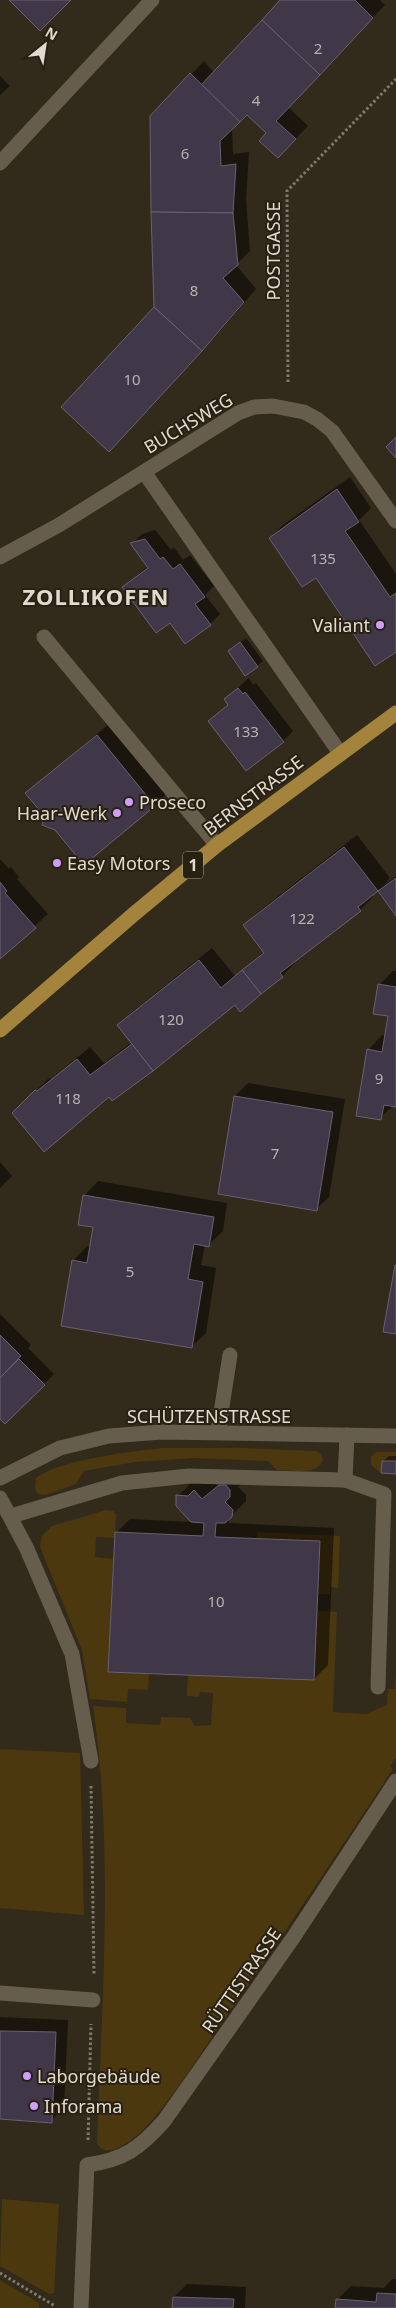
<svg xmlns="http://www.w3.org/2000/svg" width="396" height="2308" font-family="'Noto Sans',sans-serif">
	<rect width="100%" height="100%" fill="#322a1a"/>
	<g fill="#4b380e">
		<path d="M163,1448H242L315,1451L321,1454L323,1460C318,1476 292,1470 277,1470L268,1461L194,1458L135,1462L84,1471L76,1484L46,1495L38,1494L35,1489L36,1478C58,1460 134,1451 163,1448Z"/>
		<path d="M376,1452H396V1461H382L381,1473L371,1465V1457Z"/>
		<path d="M106,1510L113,1511L116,1514L115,1538L96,1537L95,1557L113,1559L108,1672L149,1673L148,1690L128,1689L127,1702L90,1699L82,1650L40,1547L42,1536L52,1526Z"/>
		<path d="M257,1532L340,1536L338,1588L330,1587V1594H318L320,1541L257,1538Z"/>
		<path d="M317,1611L337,1612L333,1712L366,1714L387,1705L388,1689H395L396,1669V1758L390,1766L393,1769C336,1855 280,1940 221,2024C197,2058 173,2099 144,2129C136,2137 106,2163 97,2143C102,1998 114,1850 93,1706L126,1708V1723L160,1725L161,1717L190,1718L195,1726L211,1725L213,1693L200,1692L199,1697L187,1696L188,1675L314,1680Z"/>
		<path d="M0,1749L80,1753L84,1915L0,1908Z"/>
		<path d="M2,2199L59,2204L54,2293L49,2294L0,2266Z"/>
		<path d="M0,2280L39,2303V2308H0Z"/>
	</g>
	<g fill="#0007">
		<path d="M281,0H380L385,5L288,107L308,126L278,157L268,133L247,113L232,127L233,154L249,152L246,200L250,251L236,265L256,289L215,337L122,437L156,308L151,116L204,61L214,73Z"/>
		<path d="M0,76L10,86L0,95Z"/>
		<path d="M350,477L371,508L359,520L396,574V650L317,576L270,538L283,525Z"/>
		<path d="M155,530L171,550L174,547L183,560L190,555L214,586L205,595L220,614L210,624L170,622L123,587L148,566L132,544L142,534Z"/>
		<path d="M246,638L263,661L257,666L229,651Z"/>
		<path d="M249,678L253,685L256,683L293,731L283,741L209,721L229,704L225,699Z"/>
		<path d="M110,723L167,793L154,806L46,817L27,793Z"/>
		<path d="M357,835L390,878L384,885L396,876V914L378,890L371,895L373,897L360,910L294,961L295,963L282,976L235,1003L109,1096L13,1113L49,1078L51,1079L90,1047L104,1063L132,1042L119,1025L131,1013L212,948L235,976L265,951L245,925L258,912Z"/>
		<path d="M0,859L9,869L11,867L19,877L17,879L48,914L0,957Z"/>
		<path d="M393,971H396V1106L394,1105L380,1118L368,1050L382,1035L386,1036L390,1015L379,985Z"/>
		<path d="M248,1083L345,1099L329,1197L316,1209L219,1193L235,1096Z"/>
		<path d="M0,1162L12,1176L0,1188Z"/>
		<path d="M98,1181L227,1203L223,1231L208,1245H205L201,1265L216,1268L206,1333L191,1347L73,1261L87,1246L91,1247L94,1226L84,1196Z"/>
		<path d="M0,1314L31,1345L28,1348L54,1374L5,1422L0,1417Z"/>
		<path d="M389,1456H396V1473L383,1461Z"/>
		<path d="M235,1471L244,1481L238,1487L246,1495V1501L229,1518V1523L334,1528L328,1665L314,1679L116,1533L130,1519L192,1522L178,1496L192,1482L209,1477L217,1485Z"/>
		<path d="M0,2017L68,2020L64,2107L52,2120L0,2118Z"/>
		<path d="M392,2279H396V2308H336L337,2300L351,2286L384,2288Z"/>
		<path d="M187,2284L246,2287L245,2308H173L174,2297Z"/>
	</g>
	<g fill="#403848" stroke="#696172">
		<path d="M9,0H71L40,31Z"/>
		<path d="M280,0H355L373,18L320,75L262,20Z"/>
		<path d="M262,20L320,75L276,121L296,139L278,158L259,141L266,133L247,115L240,122L201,85Z"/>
		<path d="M190,73L240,122L220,141L221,166L236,164L233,213L151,212L150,116Z"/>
		<path d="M151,212L233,213L238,265L223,278L244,302L202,351L154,307Z"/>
		<path d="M154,307L202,351L109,452L61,407Z"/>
		<path d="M396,437V458L386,447Z"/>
		<path d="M337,489L359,522L345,531L390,597L396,593V652L375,666L316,578L302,587L269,538Z"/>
		<path d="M145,539L160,559L163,557L173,569L180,564L205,597L195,604L211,625L185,644L170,623L156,633L122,587L148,568L130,543Z"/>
		<path d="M240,642L258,667L245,676L228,651Z"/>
		<path d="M238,688L243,694L245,692L284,742L246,771L208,721L228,705L224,699Z"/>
		<path d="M97,735L155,806L84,865L55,830L42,825L45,817L25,793Z"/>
		<path d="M344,847L378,891L358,907L361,911L280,973L283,977L261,994L242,970L264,953L243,925Z"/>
		<path d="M396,878V916L378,891Z"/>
		<path d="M0,882L7,891L5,893L36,928L0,959Z"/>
		<path d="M199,960L221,988L242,970L261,994L240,1012L235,1005L153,1071L117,1025Z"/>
		<path d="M378,984L396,987V1107L384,1105L381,1120L356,1116L367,1049L382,1052L388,1016L373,1014Z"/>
		<path d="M132,1044L153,1071L112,1101L109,1097L44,1152L12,1113L35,1090L37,1091L77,1059L90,1075Z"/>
		<path d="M234,1096L333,1112L317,1211L218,1194Z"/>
		<path d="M83,1195L214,1217L209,1247L194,1244L188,1279L203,1282L192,1348L61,1326L72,1260L87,1263L93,1227L78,1225Z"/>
		<path d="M395,1265H396V1334L383,1332Z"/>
		<path d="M0,1335L21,1356L0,1378Z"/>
		<path d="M19,1359L45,1385L5,1424L0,1419V1378Z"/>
		<path d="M382,1461H396V1474L381,1473Z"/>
		<path d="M219,1485H226L230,1490V1497L225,1502L233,1510L232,1517L225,1523H216L215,1537L320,1541L314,1680L108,1672L115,1532L203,1536L204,1523L191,1522L176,1506V1495L188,1496L194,1490L202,1499Z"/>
		<path d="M0,2031L56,2032L52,2123L0,2119Z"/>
		<path d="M377,2293L396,2294V2308H335L336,2299L376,2302Z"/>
		<path d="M173,2297L234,2299L233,2308H172Z"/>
	</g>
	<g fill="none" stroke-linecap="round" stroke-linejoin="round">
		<g stroke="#817b6d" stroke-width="3" stroke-dasharray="2.5 2.5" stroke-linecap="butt">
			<path d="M288,382L287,191L396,79"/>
			<path d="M91,1786L94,1975"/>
			<path d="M88,2140L91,2024"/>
			<path d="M0,2273L55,2306"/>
		</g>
		<g stroke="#665d4c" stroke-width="15">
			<path d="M0,163L152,0"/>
			<path d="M144,472L340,753"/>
			<path d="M0,557L59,525L238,413L254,407L273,406L304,412L317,419L332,431L396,521"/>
			<path d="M44,637L217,845"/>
			<path d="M218,1432L230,1355"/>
			<path d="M0,1478L60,1448L109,1436L162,1432L396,1436"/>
			<path d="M345,1480L384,1494L378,1687"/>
			<path d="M0,1498L27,1549L72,1654L91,1761"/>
			<path d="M11,1516L122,1483L189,1476L345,1480L347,1435"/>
			<path d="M0,1993L93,2000"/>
			<path d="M81,2308L87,2165C124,2160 140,2148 164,2121L293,1938L396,1781"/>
		</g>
		<path stroke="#a4843c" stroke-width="15" d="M0,1030L134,914L217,845L396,713"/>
	</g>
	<g fill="#d09dff" stroke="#282010" stroke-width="2">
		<circle cx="380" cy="625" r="5"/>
		<circle cx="129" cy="802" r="5"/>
		<circle cx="117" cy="813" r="5"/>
		<circle cx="57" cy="863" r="5"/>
		<circle cx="27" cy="2076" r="5"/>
		<circle cx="34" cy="2106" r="5"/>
	</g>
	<g text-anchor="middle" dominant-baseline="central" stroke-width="4" stroke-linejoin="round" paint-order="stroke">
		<g font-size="15" fill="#b8b2af">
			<text x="318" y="48">2</text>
			<text x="256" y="100">4</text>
			<text x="185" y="153">6</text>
			<text x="194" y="290">8</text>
			<text x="132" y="379">10</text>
			<text x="323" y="558">135</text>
			<text x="246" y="731">133</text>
			<text x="302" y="918">122</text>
			<text x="171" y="1019">120</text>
			<text x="379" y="1078">9</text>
			<text x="68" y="1098">118</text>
			<text x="275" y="1153">7</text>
			<text x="130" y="1271">5</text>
			<text x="216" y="1601">10</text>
		</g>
		<rect fill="#282010" stroke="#a9a397" stroke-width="1" x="183" y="851.5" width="20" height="27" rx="4"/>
		<g font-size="16" font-weight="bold" fill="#e0dbd1">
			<text x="193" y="865">1</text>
		</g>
		<g font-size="18" fill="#e0dbd1" stroke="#282010">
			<text transform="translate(273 251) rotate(-90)">POSTGASSE</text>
			<text transform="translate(188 423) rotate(-31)">BUCHSWEG</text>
			<text transform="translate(253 795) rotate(-37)">BERNSTRASSE</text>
			<text x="209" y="1416">SCHÜTZENSTRASSE</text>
			<text transform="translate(241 1980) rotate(-55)">RÜTTISTRASSE</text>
		</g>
		<g font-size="18" fill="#e0dbd1" stroke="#282010" text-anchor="start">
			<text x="370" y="625" text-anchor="end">Valiant</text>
			<text x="139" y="802">Proseco</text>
			<text x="107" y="813" text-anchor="end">Haar-Werk</text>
			<text x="67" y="863">Easy Motors</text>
			<text x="37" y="2076">Laborgebäude</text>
			<text x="44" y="2106">Inforama</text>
		</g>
		<g font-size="22" font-weight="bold" letter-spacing="1" fill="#e0dbd1" stroke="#282010">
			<text x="96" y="596">ZOLLIKOFEN</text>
		</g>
	</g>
	<g transform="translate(45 45) rotate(30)" stroke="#282010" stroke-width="4" paint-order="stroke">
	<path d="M0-4L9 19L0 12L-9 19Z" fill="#e0dbd1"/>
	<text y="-8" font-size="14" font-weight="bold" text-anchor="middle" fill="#e0dbd1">N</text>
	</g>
</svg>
